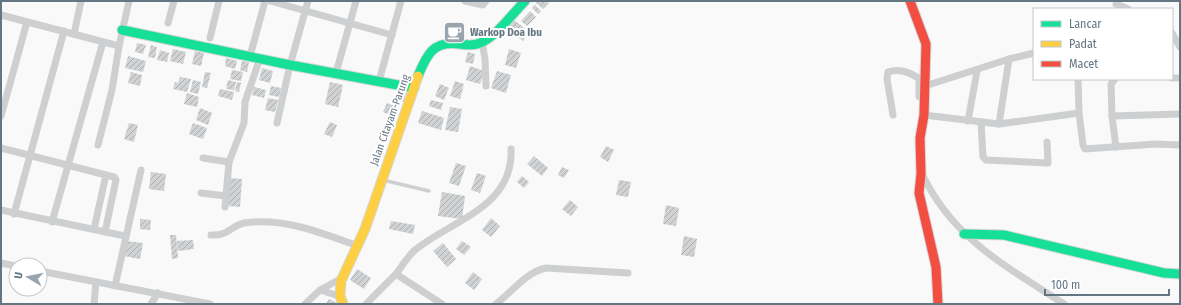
<svg xmlns="http://www.w3.org/2000/svg" width="1181" height="305" font-family="'Fira Sans Condensed',sans-serif">
	<defs>
		<pattern id="building-hatch" width="6" height="6" patternUnits="userSpaceOnUse"><rect width="6" height="6" fill="#d0d2d3"/><path d="M-1 1l2-2M0 6l6-6M5 7l2-2" fill="none" stroke="#acafb1"/></pattern>
	</defs>
	<rect width="100%" height="100%" fill="#f9f9f9"/>
	<g fill="url(#building-hatch)">
		<path d="M538,1H546L549,3L543,9L536,3Z"/>
		<path d="M535,5L541,11L538,14L532,8Z"/>
		<path d="M530,11L536,17L527,26L521,21Z"/>
		<path d="M513,19L529,32L523,41L506,28Z"/>
		<path d="M137,43L146,45L143,54L135,52Z"/>
		<path d="M151,45L157,47L155,58L148,57Z"/>
		<path d="M173,49L186,52L183,64L170,61Z"/>
		<path d="M509,49L521,53L516,68L505,65Z"/>
		<path d="M160,50L169,53L167,62L157,60Z"/>
		<path d="M195,51L204,53L201,66L192,64Z"/>
		<path d="M468,52L475,54L473,64L465,62Z"/>
		<path d="M128,56L146,61L143,72L125,68Z"/>
		<path d="M226,58L237,61L235,69L225,66Z"/>
		<path d="M242,61L249,62L247,72L240,70Z"/>
		<path d="M470,66L484,71L480,84L466,80Z"/>
		<path d="M262,68L273,71L270,83L259,80Z"/>
		<path d="M232,70L243,72L241,81L230,79Z"/>
		<path d="M497,71L511,75L506,93L491,88Z"/>
		<path d="M131,72L142,75L140,86L128,83Z"/>
		<path d="M205,72L211,73L207,88L202,87Z"/>
		<path d="M180,77L191,79L187,92L173,89L175,82L178,83Z"/>
		<path d="M193,80L201,82L198,94L190,92Z"/>
		<path d="M228,80L236,82L234,90L226,89Z"/>
		<path d="M455,81L464,84L460,99L450,96Z"/>
		<path d="M237,82L241,83L239,92L235,91Z"/>
		<path d="M330,82L343,85L338,107L325,104Z"/>
		<path d="M440,84L449,88L444,100L435,96Z"/>
		<path d="M271,86L281,88L279,97L269,95Z"/>
		<path d="M254,87L266,90L264,98L252,95Z"/>
		<path d="M220,89L234,92L232,100L218,96Z"/>
		<path d="M187,93L199,97L197,107L184,104Z"/>
		<path d="M399,93H406V102L399,101Z"/>
		<path d="M268,98L278,100L275,112L265,110Z"/>
		<path d="M431,100L443,103L441,110L429,106Z"/>
		<path d="M387,103L397,107L393,116L383,112Z"/>
		<path d="M450,107L462,109L458,132L445,130Z"/>
		<path d="M200,108L212,113L208,125L196,120Z"/>
		<path d="M422,111L444,118L441,130L418,123Z"/>
		<path d="M330,122L337,125L332,137L324,134Z"/>
		<path d="M129,123L138,125L134,142L124,139Z"/>
		<path d="M193,123L207,128L203,139L189,134Z"/>
		<path d="M606,146L614,150L608,162L600,157Z"/>
		<path d="M534,156L548,168L542,176L527,164Z"/>
		<path d="M456,163L466,166L459,186L449,183Z"/>
		<path d="M562,167L569,170L564,178L558,175Z"/>
		<path d="M151,172L166,174L164,191L149,189Z"/>
		<path d="M477,173L486,176L480,193L471,190Z"/>
		<path d="M522,176L529,182L524,188L517,182Z"/>
		<path d="M230,178L242,179L240,207L228,206Z"/>
		<path d="M619,180L631,182L628,197L616,195Z"/>
		<path d="M442,192L465,196L462,219L438,216Z"/>
		<path d="M570,200L578,207L571,216L562,209Z"/>
		<path d="M666,205L679,208L676,226L663,224Z"/>
		<path d="M491,218L500,226L491,237L482,230Z"/>
		<path d="M140,219L151,220L150,230L140,229Z"/>
		<path d="M391,221L415,225L413,234L389,229Z"/>
		<path d="M170,235H176L178,258L172,259Z"/>
		<path d="M684,236L697,239L694,257L681,255Z"/>
		<path d="M193,240L194,249L178,251L177,241Z"/>
		<path d="M126,241L143,243L140,259L124,256Z"/>
		<path d="M462,241L471,247L464,255L456,249Z"/>
		<path d="M443,243L456,259L447,267L433,251Z"/>
		<path d="M357,269L371,278L364,289L350,280Z"/>
		<path d="M473,272L482,279L474,290L465,283Z"/>
		<path d="M329,299L339,304H326Z"/>
	</g>
	<g fill="none" stroke-linecap="round" stroke-linejoin="round">
		<defs>
			<g id="fast">
				<path d="M122,30L290,65L414,88"/>
				<path d="M418,76C427,54 433,41 459,44C466,45 474,46 480,43C496,37 513,13 525,1"/>
				<path d="M964,234L1004,235L1164,273L1180,274"/>
			</g>
			<path id="slow" d="M343,304L340,296L341,281L365,229L418,76"/>
			<path id="jam" d="M910,1L926,44L924,115L920,138L921,174L919,193L936,267L938,304"/>
		</defs>
		<use href="#fast" stroke="#d5d6d7" stroke-width="11"/>
		<use href="#slow" stroke="#d5d6d7" stroke-width="11"/>
		<use href="#jam" stroke="#d5d6d7" stroke-width="11"/>
		<path stroke="#cecfd0" stroke-width="3.5" d="M383,180L429,191"/>
		<g stroke="#cecfd0" stroke-width="7">
			<path d="M270,1L392,35"/>
			<path d="M465,1L483,5L486,1"/>
			<path d="M1116,4L1128,9"/>
			<path d="M1,15L119,46L129,1"/>
			<path d="M168,23L174,1"/>
			<path d="M1172,33L1180,47"/>
			<path d="M74,34L81,1"/>
			<path d="M210,38L219,1"/>
			<path d="M482,42L485,59L486,86"/>
			<path d="M250,56L265,1"/>
			<path d="M336,73L356,1"/>
			<path d="M919,78V97L925,99"/>
			<path d="M1172,78H1180"/>
			<path d="M1078,79L1079,113L1083,145L1085,149L1156,144L1180,145"/>
			<path d="M1115,79L1111,84L1112,116L1116,147"/>
			<path d="M379,81L401,1"/>
			<path d="M925,86L1009,59L1034,53"/>
			<path d="M893,115L887,79L888,72C901,67 916,75 924,83"/>
			<path d="M924,115L999,124L1079,113"/>
			<path d="M1,116L27,22"/>
			<path d="M1112,116L1180,114"/>
			<path d="M968,121L977,71"/>
			<path d="M981,122L983,157L986,160L1048,163L1047,142"/>
			<path d="M277,123L290,65L308,1"/>
			<path d="M999,124L1009,59"/>
			<path d="M98,145L112,90L119,46"/>
			<path d="M1,148L106,175L94,229"/>
			<path d="M203,158L229,162"/>
			<path d="M922,174C954,240 1006,266 1064,304"/>
			<path d="M201,193L226,196"/>
			<path d="M225,207L229,162L244,123L245,102L260,58"/>
			<path d="M1,210L125,236"/>
			<path d="M14,214L64,31"/>
			<path d="M52,222L103,42"/>
			<path d="M105,232L116,180L114,177L106,175"/>
			<path d="M211,235C228,236 231,226 244,223C283,217 322,233 358,246"/>
			<path d="M1,263L16,266"/>
			<path d="M40,271L210,304"/>
			<path d="M396,274C402,266 408,256 415,250C452,220 514,207 511,149"/>
			<path d="M115,286L141,170"/>
			<path d="M320,290L339,296"/>
			<path d="M94,304L96,282"/>
			<path d="M151,304L158,293"/>
			<path d="M305,304L320,290L342,278"/>
			<path d="M366,304L396,274L442,304"/>
			<path d="M496,304C512,292 526,272 546,268L628,273"/>
		</g>
		<use href="#fast" stroke="#16e098" stroke-width="9"/>
		<use href="#slow" stroke="#ffcf43" stroke-width="9"/>
		<use href="#jam" stroke="#f24e42" stroke-width="9"/>
	</g>
	<defs>
		<symbol id="cafe-square" viewBox="-11 -11 22 22"><rect x="-9" y="-9" width="18" height="18" rx="4" fill="#99a4ac" stroke="#fff"/><path d="M-5.5-4.5H6V0H3Q3 3.5 0 3.5H-2.5Q-5.5 3.5-5.5 0ZM3-3.2v2h1.7v-2ZM-6 4.5H4V6H-6Z" fill="#fff"/></symbol>
	</defs>
	<g fill-rule="evenodd">
		<use href="#cafe-square" x="442" y="20" width="25" height="25"/>
	</g>
	<g text-anchor="middle" dominant-baseline="central" stroke-width="4" stroke-linejoin="round" paint-order="stroke">
		<g font-size="11" font-weight="bold" fill="#657683" stroke="#fff" text-anchor="start">
			<text x="470" y="32">Warkop Doa Ibu</text>
		</g>
		<g font-size="11" fill="#657683" stroke="#fff">
			<text transform="translate(390 120) rotate(-70)">Jalan Citayam-Parung</text>
		</g>
	</g>
	<rect width="1181" height="305" fill="none" stroke="#657683" stroke-width="4"/>
	<rect x="1033" y="8" width="140" height="72" fill="#ffffff" stroke="#c1c8cd"/>
	<rect x="1041" y="21" width="20" height="6" fill="#16e098" stroke="#c1c8cd"/>
	<text x="1069" y="28" font-size="12" fill="#657683">Lancar</text>
	<rect x="1041" y="41" width="20" height="6" fill="#ffcf43" stroke="#c1c8cd"/>
	<text x="1069" y="48" font-size="12" fill="#657683">Padat</text>
	<rect x="1041" y="61" width="20" height="6" fill="#f24e42" stroke="#c1c8cd"/>
	<text x="1069" y="68" font-size="12" fill="#657683">Macet</text>
	<g transform="translate(28 277) rotate(280)"><circle r="19" fill="#ffffff" stroke="#c1c8cd"/>
	<path d="M0-3L7 15L0 10L-7 15Z" fill="#99a4ac"/>
	<text y="-6" font-size="11" font-weight="bold" text-anchor="middle" fill="#657683">U</text>
	</g>
	<path d="M1045 289v6h124v-6" fill="none" stroke="#657683" stroke-width="2"/>
	<text x="1051" y="289" font-size="12" fill="#657683" stroke="#ffffff" stroke-width="3" paint-order="stroke">100 m</text>
</svg>
